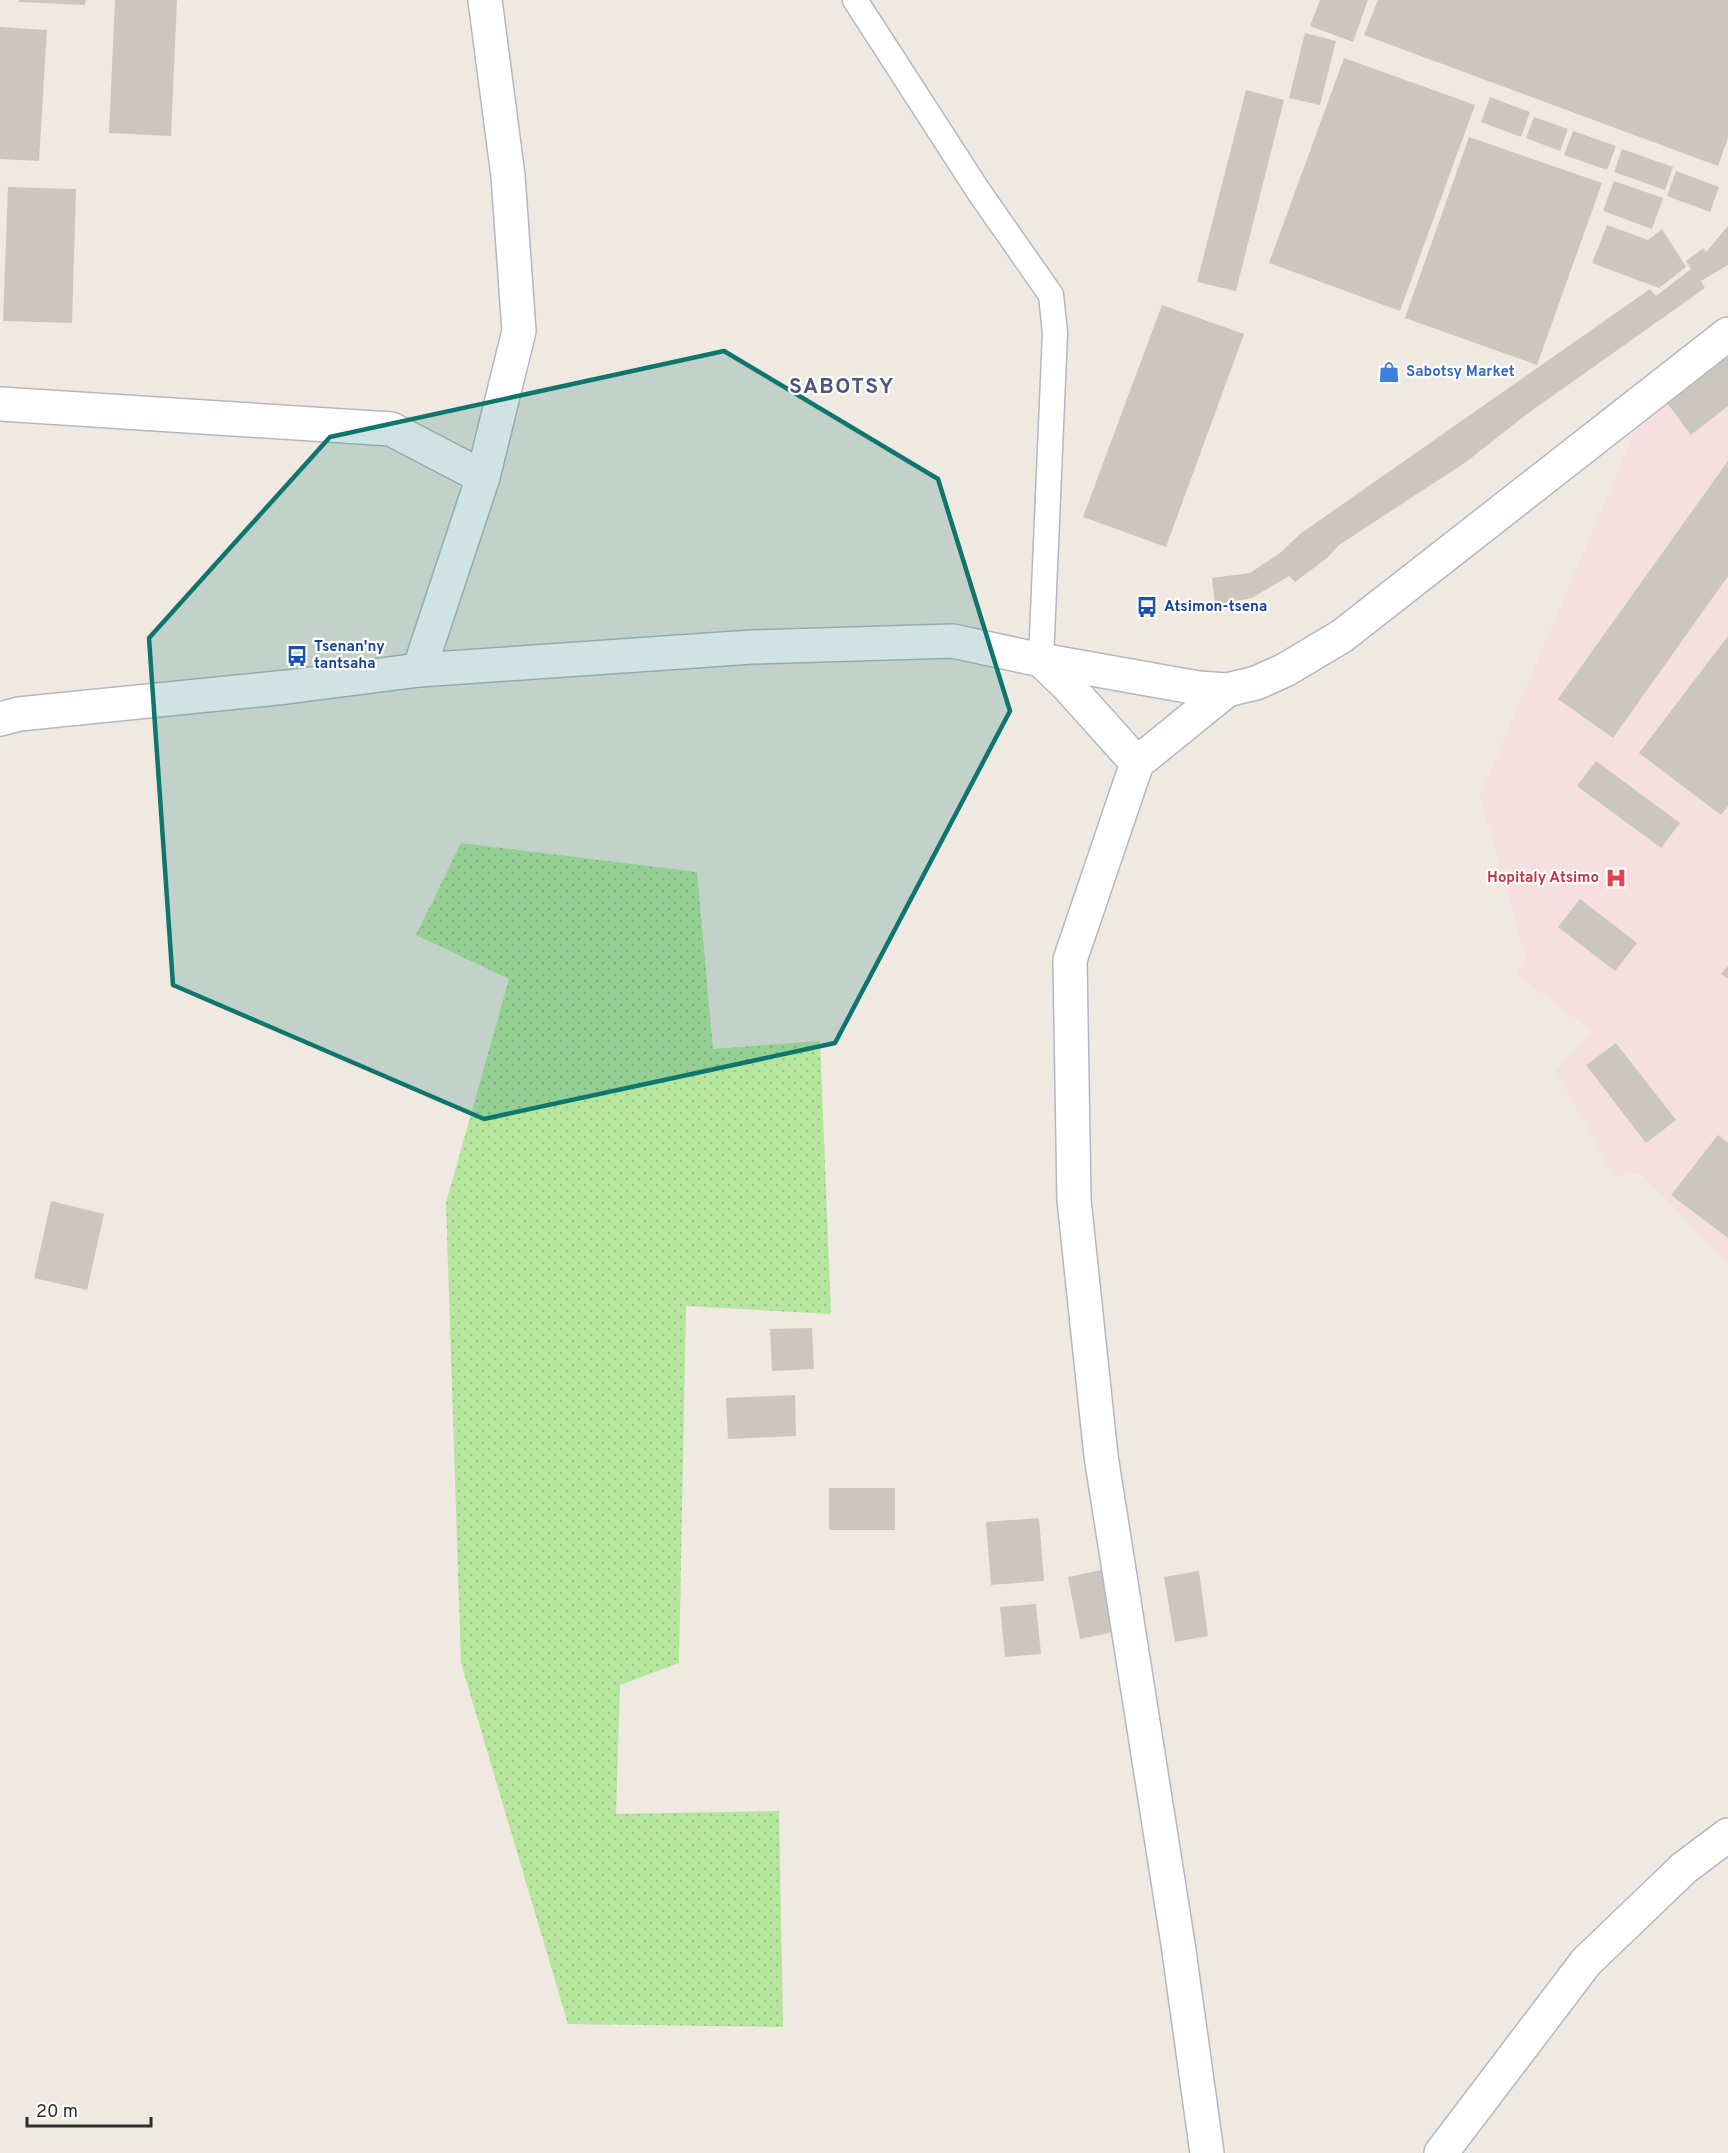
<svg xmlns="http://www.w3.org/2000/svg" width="1728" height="2153" font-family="Overpass,sans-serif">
	<defs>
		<pattern id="grass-dots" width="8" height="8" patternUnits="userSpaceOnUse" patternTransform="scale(1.5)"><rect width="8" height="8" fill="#b6e59e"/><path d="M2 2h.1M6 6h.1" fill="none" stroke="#9dc588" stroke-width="1.8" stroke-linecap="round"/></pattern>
	</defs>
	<rect width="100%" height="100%" fill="#efe9e1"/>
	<path fill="#f5dfe0" d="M1728,346V1264L1641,1173L1614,1177L1556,1070L1593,1032L1517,974L1526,958L1480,796L1646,405Z"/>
	<path fill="url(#grass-dots)" d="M461,843L697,872L713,1049L820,1041L831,1314L686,1306L679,1663L620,1685L616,1814L779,1811L783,2027L568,2024L461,1663L446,1203L509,979L416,935Z"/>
	<g fill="#cbc7bf">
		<path d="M19,0H86L85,5L19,2Z"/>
		<path d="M115,0H177L171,136L109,133Z"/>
		<path d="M1320,0H1368L1353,42L1310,26Z"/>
		<path d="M1378,0H1728V138L1718,166L1364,35Z"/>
		<path d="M0,27L47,30L39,161L0,159Z"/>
		<path d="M1305,33L1336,41L1320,105L1289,98Z"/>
		<path d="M1344,58L1475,105L1400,311L1269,263Z"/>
		<path d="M1246,90L1284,100L1236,291L1197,282Z"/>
		<path d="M1490,97L1530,112L1521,137L1481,122Z"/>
		<path d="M1534,117L1568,129L1560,151L1526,138Z"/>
		<path d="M1573,131L1616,146L1607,170L1564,155Z"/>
		<path d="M1469,137L1602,183L1537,365L1405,318Z"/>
		<path d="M1622,149L1673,167L1665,190L1614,172Z"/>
		<path d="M1676,171L1719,187L1710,212L1667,196Z"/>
		<path d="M1614,181L1663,198L1652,229L1603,211Z"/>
		<path d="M8,187L76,189L72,323L3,321Z"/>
		<path d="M1607,225L1648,240L1662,229L1686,267L1659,288L1592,263Z"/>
		<path d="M1728,226V265L1701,281L1705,288L1527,414L1466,462L1339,545L1327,558L1295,582L1289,576L1252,598L1215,605L1212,578L1250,573L1280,553L1300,534L1650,289L1656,296L1691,269L1686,261L1703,248L1706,252Z"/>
		<path d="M1162,305L1244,334L1166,547L1083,517Z"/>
		<path d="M1728,342V406L1691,435L1659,392Z"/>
		<path d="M1728,461V576L1613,738L1558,699Z"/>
		<path d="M1728,636V806L1721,815L1639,753Z"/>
		<path d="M1596,761L1680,823L1661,848L1577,786Z"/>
		<path d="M1580,899L1637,943L1615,971L1558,927Z"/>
		<path d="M1728,966V979L1721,974Z"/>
		<path d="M1616,1043L1676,1120L1646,1143L1586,1065Z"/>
		<path d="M1718,1135L1728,1143V1238L1671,1195Z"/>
		<path d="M51,1201L104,1214L87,1290L34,1278Z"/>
		<path d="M812,1328L814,1369L772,1371L770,1329Z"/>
		<path d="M795,1395L796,1436L728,1439L726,1398Z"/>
		<rect x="829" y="1488" width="66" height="42"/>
		<path d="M1039,1518L1044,1581L991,1585L986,1522Z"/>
		<path d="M1101,1570L1114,1632L1080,1639L1068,1577Z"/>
		<path d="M1199,1571L1208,1636L1175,1642L1164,1577Z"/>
		<path d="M1036,1604L1041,1654L1005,1657L1000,1607Z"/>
	</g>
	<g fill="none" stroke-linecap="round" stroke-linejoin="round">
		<defs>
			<path id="service" d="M855,0L979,192L1051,295L1055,333L1041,660"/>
			<g id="pedestrian">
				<path d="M483,477L519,331L508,176L485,0"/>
				<path d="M1041,660L1067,685L1137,763"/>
				<path d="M1207,2153L1178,1944L1101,1456L1074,1200L1070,960L1137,763L1227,690"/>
			</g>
			<g id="minor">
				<path d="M0,404L391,429L483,477L419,670"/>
				<path d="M0,719L19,714L287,687L419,670L752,647L953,641L1041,660L1198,688L1227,690L1256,683L1285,670L1342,636L1728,334"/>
				<path d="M1441,2153L1586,1962L1684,1868L1728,1835"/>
			</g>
		</defs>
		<use href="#service" stroke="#b4b7c1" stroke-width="27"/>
		<use href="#pedestrian" stroke="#b4b7c1" stroke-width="36"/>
		<use href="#minor" stroke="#b4b7c1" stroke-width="36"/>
		<use href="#service" stroke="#fff" stroke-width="24"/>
		<use href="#pedestrian" stroke="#fff" stroke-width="33"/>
		<use href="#minor" stroke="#fff" stroke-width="33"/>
	</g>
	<path fill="#0f766e" fill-opacity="0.2" stroke="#0f766e" stroke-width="4.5" stroke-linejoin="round" d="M724,351L938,479L1010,711L835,1043L484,1119L173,985L149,638L330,437Z"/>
	<defs>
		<symbol id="shop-bare" viewBox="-9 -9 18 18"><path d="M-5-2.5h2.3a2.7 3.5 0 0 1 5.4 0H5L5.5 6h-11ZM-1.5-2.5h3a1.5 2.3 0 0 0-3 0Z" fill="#3f7fe0" stroke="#fff" stroke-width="2.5" paint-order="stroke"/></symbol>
		<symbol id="bus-bare" viewBox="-9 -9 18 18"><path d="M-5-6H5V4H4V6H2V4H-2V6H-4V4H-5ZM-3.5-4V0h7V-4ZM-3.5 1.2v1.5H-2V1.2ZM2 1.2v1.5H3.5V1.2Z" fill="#1a4fb4" stroke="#fff" stroke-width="2.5" paint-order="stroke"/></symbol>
		<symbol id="hospital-bare" viewBox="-9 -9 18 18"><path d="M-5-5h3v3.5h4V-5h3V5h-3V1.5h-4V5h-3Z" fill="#e0444e" stroke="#fff" stroke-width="2.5" paint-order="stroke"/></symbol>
	</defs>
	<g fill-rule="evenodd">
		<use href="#shop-bare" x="1374" y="357" width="30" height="30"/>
		<use href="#bus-bare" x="1132" y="592" width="30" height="30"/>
		<use href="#bus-bare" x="282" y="641" width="30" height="30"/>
		<use href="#hospital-bare" x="1601" y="863" width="30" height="30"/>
	</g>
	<g text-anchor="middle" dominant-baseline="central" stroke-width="4.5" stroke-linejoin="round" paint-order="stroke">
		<g font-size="15" font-weight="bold" fill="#366cbe" stroke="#fff" text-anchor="start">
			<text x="1406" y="372">Sabotsy Market</text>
		</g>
		<g font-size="15" font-weight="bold" fill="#164399" stroke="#fff" text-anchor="start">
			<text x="1164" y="607">Atsimon-tsena</text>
			<text x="314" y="647">Tsenan'ny<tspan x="314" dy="17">tantsaha</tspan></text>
		</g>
		<g font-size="15" font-weight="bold" fill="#be3a42" stroke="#fff" text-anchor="end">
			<text x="1599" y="878">Hopitaly Atsimo</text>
		</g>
		<g font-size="21" font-weight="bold" letter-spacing="1.5" fill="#4d5680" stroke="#fff">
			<text x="842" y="387">SABOTSY</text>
		</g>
	</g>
	<path d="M27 2117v9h124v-9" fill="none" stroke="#2e2e2e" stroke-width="3"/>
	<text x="36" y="2117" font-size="18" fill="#2e2e2e" stroke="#ffffff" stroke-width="4.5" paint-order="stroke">20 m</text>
</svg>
